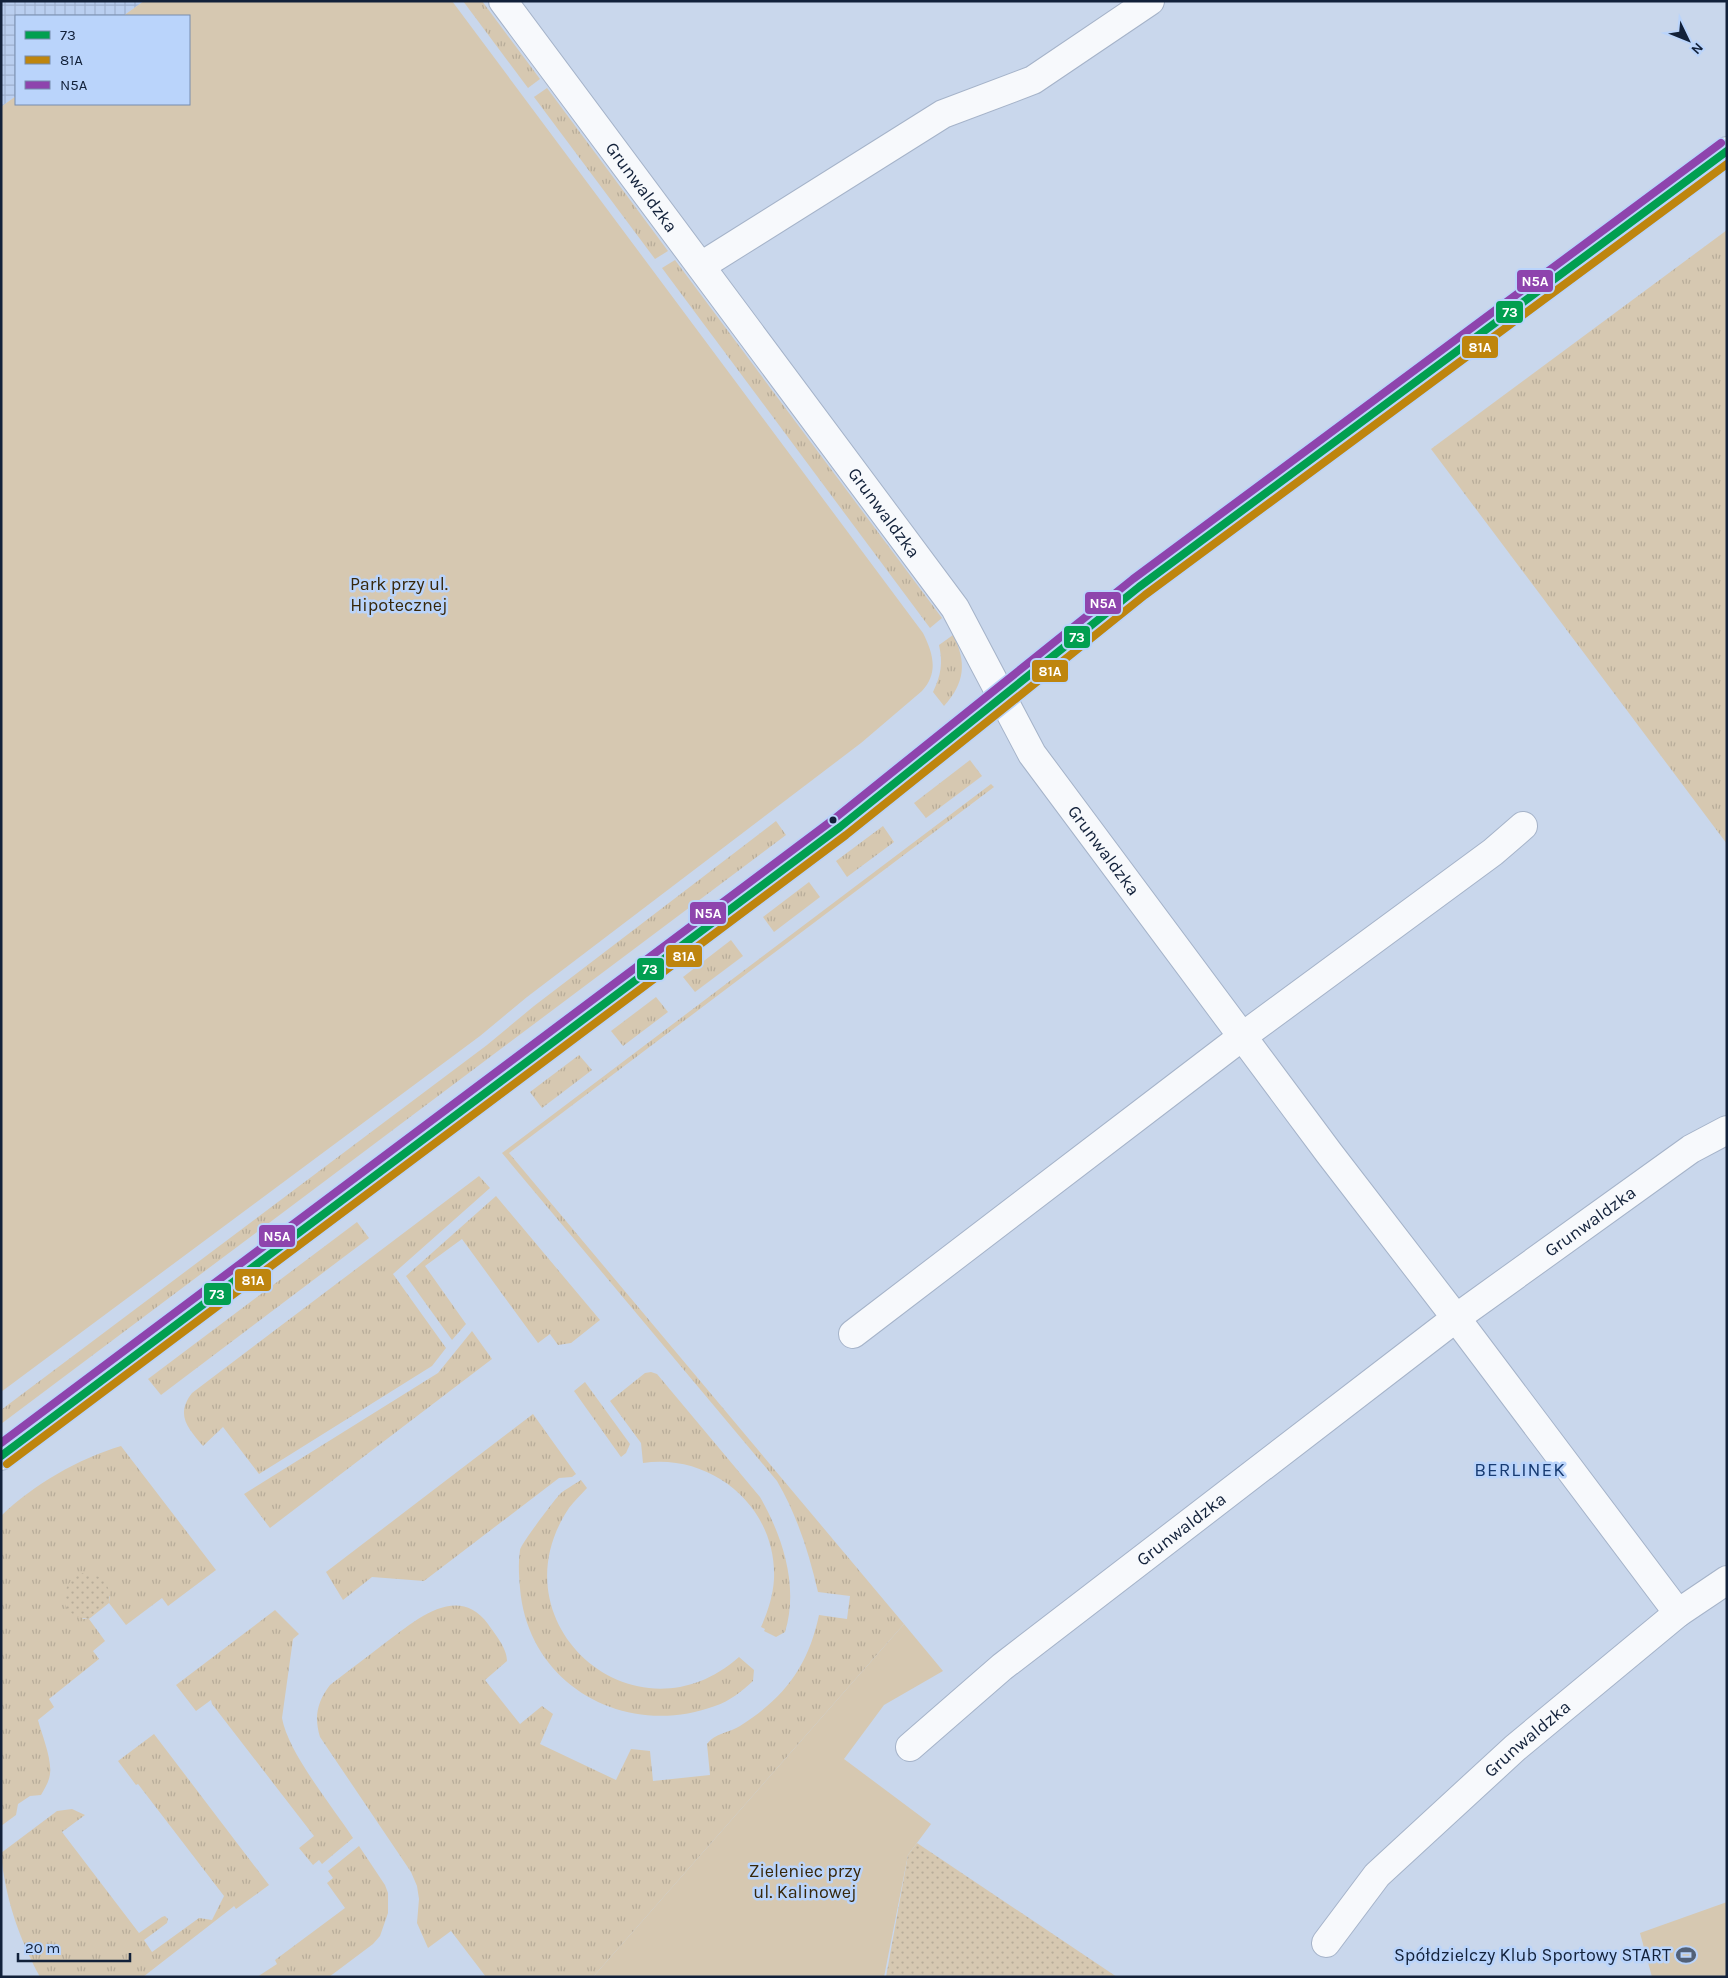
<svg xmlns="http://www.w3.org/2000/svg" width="1728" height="1978" font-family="Karla,sans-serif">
	<defs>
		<pattern id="industrial-grid" width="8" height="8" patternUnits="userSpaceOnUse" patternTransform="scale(1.25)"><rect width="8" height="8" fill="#bacff0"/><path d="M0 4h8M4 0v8" fill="none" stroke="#9fb1cf"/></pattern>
		<pattern id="grass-tufts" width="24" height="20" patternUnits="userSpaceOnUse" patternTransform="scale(1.25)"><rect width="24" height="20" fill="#d6c8b1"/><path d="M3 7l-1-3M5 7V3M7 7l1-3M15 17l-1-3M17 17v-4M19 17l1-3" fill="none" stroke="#b7ac99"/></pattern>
		<pattern id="garden-dots" width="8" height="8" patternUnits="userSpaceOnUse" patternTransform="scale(1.25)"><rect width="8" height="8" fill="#d6c8b1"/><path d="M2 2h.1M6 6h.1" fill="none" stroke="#b7ac99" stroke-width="1.8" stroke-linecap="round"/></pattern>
	</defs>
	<rect width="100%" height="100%" fill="#c9d7ec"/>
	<path fill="url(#industrial-grid)" d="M1,1H144L123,16H16V96L1,107Z"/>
	<g fill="url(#grass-tufts)">
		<path d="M463,1H482L540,79L528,88Z"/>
		<path d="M547,88L668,251L655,259L534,97Z"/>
		<path d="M1727,230V844L1431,449Z"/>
		<path d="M675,260L942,618L930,628L662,268Z"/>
		<path d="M953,635C967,662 965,683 944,706L933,692C941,675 943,663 939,645Z"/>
		<path d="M970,760L982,776L926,818L914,803Z"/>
		<path d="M991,784L994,787L509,1153L904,1624L593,1977H486L451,1931L428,1948L417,1923L419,1899L417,1886L411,1872L320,1737C314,1717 317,1702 330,1685C348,1671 367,1657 385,1643C414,1622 457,1582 488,1624C495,1634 507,1648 507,1661L485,1680L520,1724L542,1706L553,1714L540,1744L616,1780L631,1749L650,1751L653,1781L710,1775L707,1744C715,1733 729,1733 740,1726C784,1698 808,1667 819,1615L847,1619L850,1596L818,1592C809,1553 797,1515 777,1481L502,1153Z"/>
		<path d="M776,821L786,835L1,1424V1410L487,1045L534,1006Z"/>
		<path d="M883,826L894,842L847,877L836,861Z"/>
		<path d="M809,882L820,897L774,932L763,917Z"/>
		<path d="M731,940L743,956L695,992L683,977Z"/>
		<path d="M656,997L668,1012L623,1046L611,1031Z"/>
		<path d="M579,1055L592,1070L542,1108L530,1092Z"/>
		<path d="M479,1176L490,1188L393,1274L446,1348L432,1366L259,1474L223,1427L203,1446C188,1428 175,1415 192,1393Z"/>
		<path d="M496,1196L600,1320L571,1343L558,1345L550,1334L538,1343L462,1239L425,1266L466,1324L452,1340L406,1276Z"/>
		<path d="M357,1222L369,1238L161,1395L148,1379Z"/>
		<path d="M472,1331L492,1359L270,1528L244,1494L438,1373Z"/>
		<path d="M651,1372L657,1374L760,1497C783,1537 799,1587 785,1632L776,1637L764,1631L765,1629L761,1627C768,1611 773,1596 774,1579C777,1507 712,1453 643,1463L641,1443L610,1401L645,1373Z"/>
		<path d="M585,1382L630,1444L626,1453L621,1457L574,1391Z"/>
		<path d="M533,1414L576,1474L572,1477L559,1478L424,1581L372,1577L343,1600L326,1572Z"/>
		<path d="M121,1446L216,1570L168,1606L162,1598L126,1625L109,1603L110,1596L82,1619H89L105,1641L93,1651L99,1659L49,1699L54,1707L38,1720C42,1735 52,1759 50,1774C49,1782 45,1788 41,1795L30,1796L18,1804L16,1815L1,1826V1516C34,1484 78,1459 121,1446Z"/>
		<path d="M581,1480L587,1488C581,1495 574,1501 569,1508C492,1623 635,1749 739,1657L754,1670L753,1681C742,1691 730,1701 715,1706C626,1739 528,1686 520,1588C519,1576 518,1563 520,1550C521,1544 553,1502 559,1495C565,1489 574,1485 581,1480Z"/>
		<path d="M275,1610L299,1634L293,1639L282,1718C288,1753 333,1807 353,1838L322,1864L319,1860L313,1865L299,1848L314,1836L212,1704L211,1700L196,1711L176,1685Z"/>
		<path d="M154,1734L269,1885L236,1909L234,1906L233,1907L143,1977H40C19,1938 5,1898 1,1853L57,1811L72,1809L85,1815L62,1832L139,1933L162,1917L165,1916L168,1919L167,1923L144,1940L152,1952L199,1918L212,1920L224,1896L138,1784L136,1785L118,1761Z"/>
		<path d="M359,1846L385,1885L388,1893V1913L380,1936L373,1944L329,1977H257L277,1964L275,1960L345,1908L327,1883L333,1878L328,1871Z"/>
	</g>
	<g fill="#d6c8b1">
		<path d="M144,1H452L923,633C933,653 939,673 922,691L861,743L527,997L480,1036L1,1392V107L16,96V104H189V16H123Z"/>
		<path d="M904,1624L943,1671L884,1705L844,1759L931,1824L908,1855L884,1977H593Z"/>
		<path d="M1727,1902V1977H1652L1640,1933Z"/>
	</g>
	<g fill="url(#garden-dots)">
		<path d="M82,1573C101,1573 112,1584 109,1603L89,1619C58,1617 56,1586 82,1573Z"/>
		<path d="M917,1843L1117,1977H886L908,1855Z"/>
	</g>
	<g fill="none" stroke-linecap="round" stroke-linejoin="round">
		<defs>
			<g id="minor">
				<path id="s1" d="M503,1L955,608L1032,754L1329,1153L1456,1318L1678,1613L1727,1580"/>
				<path d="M701,266L943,114L1033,80L1150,1"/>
				<path d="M853,1334L1243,1036L1493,852L1523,826"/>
				<path id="s2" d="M910,1747L1002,1667L1456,1318L1691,1149L1727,1130"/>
				<path id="s3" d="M1326,1943L1377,1875L1515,1748L1678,1613"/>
			</g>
			<path id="tertiary" d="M1,1456L840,827L1139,587L1727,151"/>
		</defs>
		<use href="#minor" stroke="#a5b3c9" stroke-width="30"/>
		<use href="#tertiary" stroke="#a5b3c9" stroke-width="30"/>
		<use href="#minor" stroke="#f7f9fc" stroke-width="28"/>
		<use href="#tertiary" stroke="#f7f9fc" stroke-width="28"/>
		<defs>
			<path id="bus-1" d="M1,1456L840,827L1139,587L1727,151"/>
			<path id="bus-2" d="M7,1464L846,835L1145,595L1727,164"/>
			<path id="bus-3" d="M1,1443L834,819L1133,579L1721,143"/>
		</defs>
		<use href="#bus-1" stroke="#bad4fb" stroke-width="11"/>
		<use href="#bus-2" stroke="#bad4fb" stroke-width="11"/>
		<use href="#bus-3" stroke="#bad4fb" stroke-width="11"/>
		<use href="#bus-1" stroke="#019f50" stroke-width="8"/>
		<use href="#bus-2" stroke="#be850e" stroke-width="8"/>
		<use href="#bus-3" stroke="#8e44ad" stroke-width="8"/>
	</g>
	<defs>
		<symbol id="stadium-bare" viewBox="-9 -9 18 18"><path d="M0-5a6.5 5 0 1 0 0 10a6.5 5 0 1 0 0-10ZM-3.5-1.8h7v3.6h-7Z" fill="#526178" stroke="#bad4fb" stroke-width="2.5" paint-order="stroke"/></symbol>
	</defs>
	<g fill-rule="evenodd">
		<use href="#stadium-bare" x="1672" y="1941" width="28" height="28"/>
	</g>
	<circle fill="#12213a" stroke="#bad4fb" stroke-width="2" cx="833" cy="820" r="4.5"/>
	<g text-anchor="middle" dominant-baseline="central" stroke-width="5" stroke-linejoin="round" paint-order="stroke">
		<g font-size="18" fill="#12213a" stroke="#bad4fb">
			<text stroke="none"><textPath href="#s1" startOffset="232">Grunwaldzka</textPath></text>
			<text stroke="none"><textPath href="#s1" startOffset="638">Grunwaldzka</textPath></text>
			<text stroke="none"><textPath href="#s1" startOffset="1042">Grunwaldzka</textPath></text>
			<text stroke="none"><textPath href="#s2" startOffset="860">Grunwaldzka</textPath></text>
			<text stroke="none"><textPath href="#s2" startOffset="348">Grunwaldzka</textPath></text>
			<text stroke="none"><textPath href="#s3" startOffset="288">Grunwaldzka</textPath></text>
		</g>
		<g font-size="18" fill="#37270a" stroke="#bad4fb">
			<text x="399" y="584">Park przy ul.<tspan x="399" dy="21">Hipotecznej</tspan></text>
			<text x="805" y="1871">Zieleniec przy<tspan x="805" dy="21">ul. Kalinowej</tspan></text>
		</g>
		<g font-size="18" fill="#12213a" stroke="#bad4fb" text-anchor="end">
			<text x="1671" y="1955">Spółdzielczy Klub Sportowy START</text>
		</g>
		<g font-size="19" letter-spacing="1" fill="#173b72" stroke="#bad4fb">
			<text x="1520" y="1470">BERLINEK</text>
		</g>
	</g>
	<g stroke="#bad4fb" stroke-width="2">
		<rect x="1516" y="269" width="38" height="24" rx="5" fill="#8e44ad"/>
		<rect x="1495" y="300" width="29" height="24" rx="5" fill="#019f50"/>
		<rect x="1461" y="335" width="38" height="24" rx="5" fill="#be850e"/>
		<rect x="1084" y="591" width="38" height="24" rx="5" fill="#8e44ad"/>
		<rect x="1063" y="625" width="28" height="24" rx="5" fill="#019f50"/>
		<rect x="1031" y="659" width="38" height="24" rx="5" fill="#be850e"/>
		<rect x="689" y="901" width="38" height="24" rx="5" fill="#8e44ad"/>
		<rect x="665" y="944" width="38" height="24" rx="5" fill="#be850e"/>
		<rect x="636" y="957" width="29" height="24" rx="5" fill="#019f50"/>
		<rect x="258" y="1224" width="38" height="24" rx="5" fill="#8e44ad"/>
		<rect x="234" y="1268" width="38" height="24" rx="5" fill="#be850e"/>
		<rect x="203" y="1282" width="29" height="24" rx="5" fill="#019f50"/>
	</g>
	<g font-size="14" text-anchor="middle" font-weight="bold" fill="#fff">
		<text x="1535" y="286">N5A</text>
		<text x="1510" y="317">73</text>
		<text x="1480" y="352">81A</text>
		<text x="1103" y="608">N5A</text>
		<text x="1077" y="642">73</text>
		<text x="1050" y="676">81A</text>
		<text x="708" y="918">N5A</text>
		<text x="684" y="961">81A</text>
		<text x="650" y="974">73</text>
		<text x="277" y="1241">N5A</text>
		<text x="253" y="1285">81A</text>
		<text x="217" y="1299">73</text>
	</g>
	<rect width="1728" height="1978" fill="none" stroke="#12213a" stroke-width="5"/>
	<rect x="15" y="15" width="175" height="90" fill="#bad4fb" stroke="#778cae"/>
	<rect x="25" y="31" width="25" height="8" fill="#019f50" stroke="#778cae"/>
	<text x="60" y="40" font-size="15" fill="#12213a">73</text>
	<rect x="25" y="56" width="25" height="8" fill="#be850e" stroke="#778cae"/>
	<text x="60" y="65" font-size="15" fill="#12213a">81A</text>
	<rect x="25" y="81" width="25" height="8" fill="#8e44ad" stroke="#778cae"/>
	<text x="60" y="90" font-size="15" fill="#12213a">N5A</text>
	<g transform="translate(1688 40) rotate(133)" stroke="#bad4fb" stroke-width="4" paint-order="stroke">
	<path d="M0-4L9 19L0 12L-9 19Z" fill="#12213a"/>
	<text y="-8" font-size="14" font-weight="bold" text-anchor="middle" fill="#12213a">N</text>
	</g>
	<path d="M18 1953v8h112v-8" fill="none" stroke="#12213a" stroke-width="2.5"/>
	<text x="25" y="1953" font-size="15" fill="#12213a" stroke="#bad4fb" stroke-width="4" paint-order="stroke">20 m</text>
</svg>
